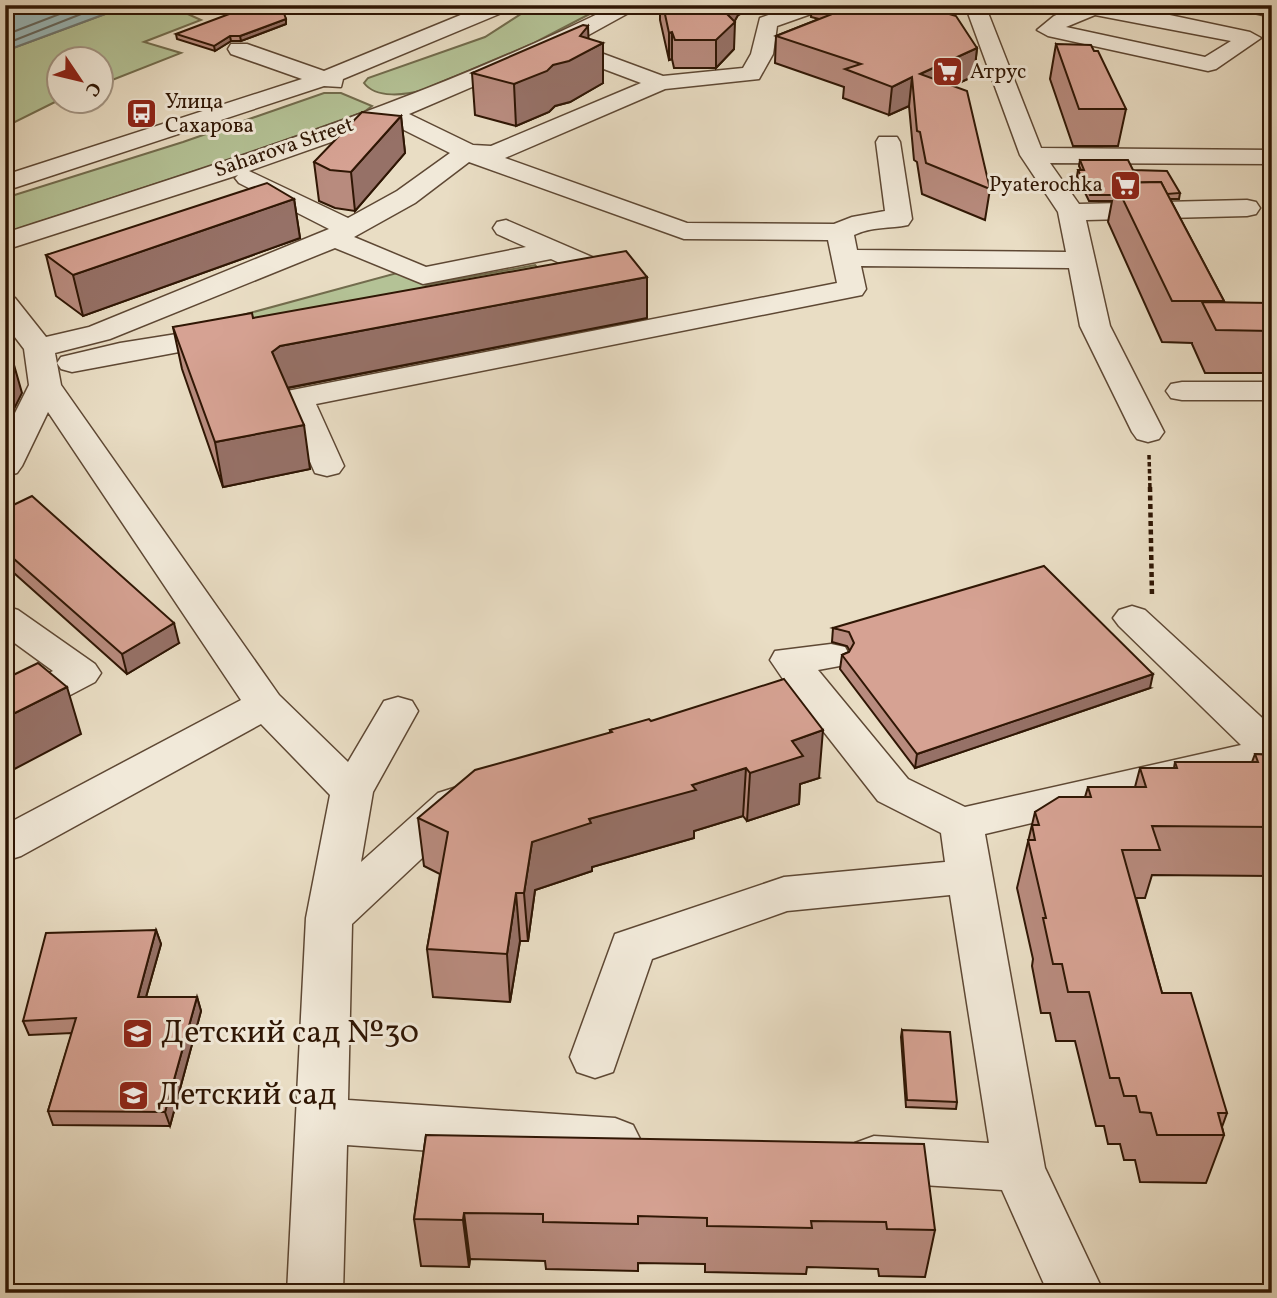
<svg xmlns="http://www.w3.org/2000/svg" width="1277" height="1298" font-family="Vollkorn,serif">
	<rect width="100%" height="100%" fill="#e9ddc4"/>
	<filter id="stains"><feTurbulence type="fractalNoise" baseFrequency=".00286" numOctaves="4"/><feColorMatrix values="0 0 0 0 .2 0 0 0 0 .09 0 0 0 0 .02 0 0 0 .5 -.17"/></filter>
	<radialGradient id="worn" r=".72"><stop offset=".6" stop-color="#630" stop-opacity="0"/><stop offset="1" stop-color="#630" stop-opacity=".3"/></radialGradient>
	<g fill="#b4c296" stroke="#726c4d" stroke-width="2">
		<path d="M116,5H168L201,20L144,42L181,53L102,84V60H60L59,100L5,127V51L105,14Z"/>
		<path d="M535,5H607L534,43L423,90C406,95 376,99 364,83L368,78L485,37Z"/>
		<path d="M324,93H341L372,106L364,112L232,159L5,233V198L183,142Z"/>
		<path d="M535,265L541,272L215,333L224,320L397,273L426,285Z"/>
	</g>
	<path fill="#9ababc" stroke="#6f7872" stroke-width="2" d="M5,5H116L105,14L5,51Z"/>
	<g fill="none" stroke-linecap="round" stroke-linejoin="round">
		<g stroke="#646860" stroke-width="2">
			<path d="M5,35L83,5"/>
			<path d="M5,44L104,5"/>
		</g>
		<defs>
			<g id="minor">
				<path d="M485,5H514L511,9L343,79L341,87L324,86L5,191V175L302,79L231,54L228,49L231,44H247L324,71Z"/>
				<path d="M616,5H643L574,43L663,76L743,68L751,54L760,18L797,5H828L825,9L777,26L773,54L759,79L665,89L505,158L687,223L834,224L852,217L885,211L876,142L879,137H897L900,142L912,219L908,225C890,229 872,226 854,235L857,250L1066,252L1058,212L1020,155L965,5H985L1041,148L1272,150V164L1050,163L1079,204L1247,200L1256,202L1260,208L1256,214L1247,216L1086,220L1110,326L1164,432L1159,439L1148,442L1137,439L1132,432L1080,326L1069,268L861,266L866,289L862,295L316,404L344,466L339,473L327,476L315,473L282,398L287,391L837,283L828,240L684,239L469,162L415,203L354,237L426,267L526,247L497,234L493,228L497,222L506,220L613,266L617,272C609,284 586,287 573,284L569,278L577,271L551,259L423,284L335,248L110,339L55,353L61,385L279,695L348,762L384,701L398,697L412,701L418,711L373,792L361,862L438,793L460,786L475,790L481,801L475,812L468,815L352,924L348,1100L615,1118L633,1125L641,1141L633,1157L615,1164L347,1145L343,1293H287L306,918L330,795L261,724L21,856L5,861V825L241,700L48,412L22,466L17,473L5,476V433L29,385L24,349L5,324V295L15,298L46,337L89,327L329,229L239,183L235,178L238,175L5,250V233C213,166 420,102 616,5ZM556,51L641,83L491,146L473,145L409,114ZM388,122L450,153L397,191L348,218L249,171Z"/>
				<path d="M1080,5H1120L1144,10L1151,5H1176L1165,14L1250,32L1261,38L1216,69L1208,71L1048,36L1037,30L1054,16ZM1095,15L1231,41L1205,57L1066,27Z"/>
				<path d="M1233,5H1272V17L1236,9Z"/>
				<path d="M227,326L238,329L242,335L238,341L72,372L61,369L57,363L61,357L120,343Z"/>
				<path d="M1182,382H1272V400H1182L1171,398L1166,391L1171,384Z"/>
				<path d="M5,606L18,610L95,664L101,673L95,682L19,722L5,725V695L53,671L5,636Z"/>
				<path d="M1132,606L1145,610L1272,727V766L985,834L1045,1168L1104,1293H1048L1002,1190L874,1182L855,1175L848,1159L855,1143L874,1136L989,1143L950,895L787,911L652,959L613,1072L595,1078L577,1072L570,1057L615,934L784,877L945,862L941,833L878,801L802,704L743,722L729,719L723,709L729,699L785,682L770,660L775,651L831,644L845,647L850,656L845,665L818,670L908,779L965,807L1241,745L1119,626L1113,618L1119,610Z"/>
			</g>
		</defs>
		<use href="#minor" stroke="#5e4834" stroke-width="3"/>
		<path stroke="#2f1604" stroke-width="2.5" stroke-dasharray="3.5 2" stroke-linecap="butt" d="M1003,8L1021,5L1036,8"/>
		<path stroke="#2f1604" stroke-width="3.5" stroke-dasharray="4.5 2.5" stroke-linecap="butt" d="M1149,455L1150,489"/>
		<path stroke="#2f1604" stroke-width="4.5" stroke-dasharray="5 3.5" stroke-linecap="butt" d="M1150,487L1152,597"/>
		<use href="#minor" fill="#f1e9d9" fill-rule="evenodd"/>
	</g>
	<g fill="#b88b7e" stroke="#2f1604" stroke-width="2">
		<path d="M660,5H759L738,15L734,22V49L716,68H674L672,59L669,60L660,20Z"/>
		<path d="M812,5H944L933,9L977,48L974,76L952,86L990,189L985,220L922,194L917,162L914,160L909,106L889,115L843,98L844,87L775,63L776,36L819,19L811,17Z"/>
		<path d="M286,19V24L241,41H231L215,51L177,39L176,34Z"/>
		<path d="M588,38L603,83L570,102L555,106L549,112L516,126L475,115L472,73Z"/>
		<path d="M1056,44L1126,109L1118,146H1073L1050,79Z"/>
		<path d="M401,116L405,153L355,211L335,208L319,201L314,162Z"/>
		<path d="M1080,160L1133,170L1180,193L1179,199H1170L1224,301V303H1272V373H1205L1192,344V343L1162,342L1108,222L1112,201H1089L1077,176L1078,170H1081L1079,166Z"/>
		<path d="M294,199L300,238L83,316L56,296L46,255Z"/>
		<path d="M253,318H647L288,388L310,469L223,487L182,369L173,327Z"/>
		<path d="M5,509L179,643L127,674L5,565Z"/>
		<path d="M833,628L1150,688L915,768L840,669L842,655L849,652L850,651L847,646L832,642Z"/>
		<path d="M651,721L819,778L800,784L799,804L747,821L743,816L694,831V838L592,867V871L535,890L528,941H520L510,1002L433,997L427,949L440,874L424,866L418,818L610,733V730Z"/>
		<path d="M1255,754L1272,755V876L1152,875L1145,898H1136L1162,993L1227,1113L1222,1127L1224,1135L1206,1183L1140,1182L1135,1160H1124L1120,1144H1108L1104,1126H1096L1075,1041H1056L1050,1013H1041L1032,966L1033,959L1017,888L1035,812L1085,797L1088,787H1135L1140,768H1174L1175,762H1252Z"/>
		<path d="M156,930L161,944L146,997H197L201,1011L170,1126L53,1125L48,1111L72,1033L29,1035L23,1021Z"/>
		<path d="M902,1030L957,1102L956,1109L906,1107L901,1037Z"/>
		<path d="M426,1135L935,1230L925,1277L879,1276L878,1269L807,1267L806,1274L705,1272V1264L638,1263V1271L546,1269L545,1261L470,1259L469,1267L421,1266L414,1219Z"/>
	</g>
	<g fill="#967167" stroke="#2f1604" stroke-width="2">
		<path d="M729,5H759L738,15L733,24L735,22L734,49L716,68V40L725,12Z"/>
		<path d="M894,5H944L892,25Z"/>
		<path d="M286,19V24L241,41L240,36Z"/>
		<path d="M588,26L589,50L603,43V83L570,102L555,106L549,112L516,126L514,84L553,65Z"/>
		<path d="M672,32V59L669,60V33Z"/>
		<path d="M230,36L231,41L215,51L214,46Z"/>
		<path d="M977,48L974,76L916,103L920,74Z"/>
		<path d="M912,77L909,106L889,115L892,87Z"/>
		<path d="M401,116L405,153L355,211L351,172Z"/>
		<path d="M294,199L300,238L83,316L73,275Z"/>
		<path d="M647,277V318L286,388L272,352L280,346Z"/>
		<path d="M10,351L22,393L5,427V360Z"/>
		<path d="M304,425L310,469L223,487L215,442Z"/>
		<path d="M174,623L179,643L127,674L122,654Z"/>
		<path d="M1153,674L1150,688L915,768L917,754Z"/>
		<path d="M67,687L81,734L5,774V718Z"/>
		<path d="M823,730L819,778L800,784L799,804L747,821L750,773L792,741Z"/>
		<path d="M746,768L743,816L694,831V838L592,867V871L535,890L528,941L524,893L532,842L589,819L692,785Z"/>
		<path d="M516,893L520,941L510,1002L507,954Z"/>
		<path d="M156,930L161,944L142,1011L138,997Z"/>
		<path d="M197,997L201,1011L170,1126L165,1112Z"/>
		<path d="M464,1213L470,1259L469,1267L463,1220Z"/>
	</g>
	<g fill="#d6a293" stroke="#2f1604" stroke-width="2">
		<path d="M253,5H281L286,19L240,36H230L214,46L176,34Z"/>
		<path d="M663,5H729L725,12L735,22L716,40H675L672,32L669,33Z"/>
		<path d="M855,5H919L956,16L977,48L920,74L967,91L990,189L926,163L920,132L917,131L912,77L892,87L845,69L861,64L776,36Z"/>
		<path d="M583,25L588,26L580,36L603,43L569,61L553,65L547,71L514,84L472,73Z"/>
		<path d="M1056,44L1091,45L1094,51H1098L1126,109H1079Z"/>
		<path d="M362,112L401,116L351,172L330,170L314,162Z"/>
		<path d="M1080,160H1128L1133,170L1167,171L1180,193L1167,194L1161,182L1115,183L1113,195H1090L1078,170H1084Z"/>
		<path d="M1161,182L1224,301H1172L1115,183Z"/>
		<path d="M267,183L294,199L73,275L46,255Z"/>
		<path d="M626,251L647,277L280,346L272,352L304,425L215,442L173,327L252,313L253,318Z"/>
		<path d="M1202,302L1272,303V331L1216,330Z"/>
		<path d="M5,351H10L5,360Z"/>
		<path d="M32,496L174,623L122,654L5,551V509Z"/>
		<path d="M1044,566L1153,674L917,754L842,655L849,652L854,643L849,632L833,628Z"/>
		<path d="M38,663L67,687L5,718V679Z"/>
		<path d="M784,679L823,730L792,741L803,756L750,773L746,768L692,785L696,790L589,819L591,823L532,842L524,893H516L507,954L427,949L448,832L418,818L475,770L612,732L610,730L649,719L651,721Z"/>
		<path d="M1255,754L1272,755V827L1152,826L1160,850H1122L1162,993H1191L1227,1113H1218L1224,1135H1157L1151,1113L1140,1112L1136,1096H1124L1119,1078H1110L1089,992H1068L1062,964H1053L1043,918H1046L1028,840H1035L1032,825H1039L1035,812L1059,797H1091L1088,787H1146L1140,768H1177L1175,762H1258Z"/>
		<path d="M156,930L138,997H197L165,1112L48,1111L76,1018L23,1021L46,933Z"/>
		<path d="M902,1030L950,1032L957,1102L907,1100Z"/>
		<path d="M426,1135L924,1144L935,1230L887,1229L886,1222L811,1221L812,1228L707,1226V1218L638,1216V1224L543,1222V1214L464,1213L463,1220L414,1219Z"/>
	</g>
	<defs>
		<symbol id="supermarket-square" viewBox="-11 -11 22 22"><rect x="-9" y="-9" width="18" height="18" rx="4" fill="#8f2418" stroke="#f1e9d9"/><path d="M-6-5.5h2.5l.6 2H6L4.5 2H-2.5L-4.4-4H-6ZM-1.5 3.2a1.3 1.3 0 1 0 .1 0ZM3 3.2a1.3 1.3 0 1 0 .1 0Z" fill="#fff"/></symbol>
		<symbol id="bus-square" viewBox="-11 -11 22 22"><rect x="-9" y="-9" width="18" height="18" rx="4" fill="#8f2418" stroke="#f1e9d9"/><path d="M-5-6H5V4H4V6H2V4H-2V6H-4V4H-5ZM-3.5-4V0h7V-4ZM-3.5 1.2v1.5H-2V1.2ZM2 1.2v1.5H3.5V1.2Z" fill="#fff"/></symbol>
		<symbol id="school-square" viewBox="-11 -11 22 22"><rect x="-9" y="-9" width="18" height="18" rx="4" fill="#8f2418" stroke="#f1e9d9"/><path d="M0-5L7-2L0 1L-7-2ZM-4 1L0 2.5L4 1V4Q0 6-4 4Z" fill="#fff"/></symbol>
	</defs>
	<g fill-rule="evenodd">
		<use href="#supermarket-square" x="930" y="54" width="35" height="35"/>
		<use href="#bus-square" x="124" y="96" width="35" height="35"/>
		<use href="#supermarket-square" x="1108" y="168" width="35" height="35"/>
		<use href="#school-square" x="120" y="1016" width="35" height="35"/>
		<use href="#school-square" x="116" y="1078" width="35" height="35"/>
	</g>
	<g text-anchor="middle" dominant-baseline="central" stroke-width="6" stroke-linejoin="round" paint-order="stroke">
		<g font-size="21" fill="#2f1604" stroke="#f1e9d9" text-anchor="start">
			<text x="970" y="72">Атрус</text>
			<text x="165" y="102">Улица<tspan x="165" dy="24">Сахарова</tspan></text>
			<text x="1103" y="185" text-anchor="end">Pyaterochka</text>
		</g>
		<g font-size="21" fill="#2f1604" stroke="#f1e9d9">
			<text transform="translate(284 148) rotate(-19)">Saharova Street</text>
		</g>
		<g font-size="32" fill="#2f1604" stroke="#f1e9d9" text-anchor="start">
			<text x="161" y="1034">Детский сад №30</text>
			<text x="157" y="1096">Детский сад</text>
		</g>
	</g>
	<rect width="1277" height="1298" fill="none" stroke="#e9ddc4" stroke-width="28"/>
	<rect x="7" y="7" width="1263" height="1284" fill="none" stroke="#2f1604" stroke-width="3.5"/>
	<rect x="14" y="14" width="1249" height="1270" fill="none" stroke="#2f1604" stroke-width="2"/>
	<g transform="translate(80 80) rotate(125)"><circle r="33" fill="#f1e9d9" stroke="#a39584" stroke-width="2"/>
	<path d="M0-5L12 26L0 18L-12 26Z" fill="#8f2418"/>
	<text y="-10" font-size="19" font-weight="bold" text-anchor="middle" fill="#2f1604">С</text>
	</g>
	<rect width="100%" height="100%" filter="url(#stains)"/>
	<rect width="100%" height="100%" fill="url(#worn)"/>
</svg>
